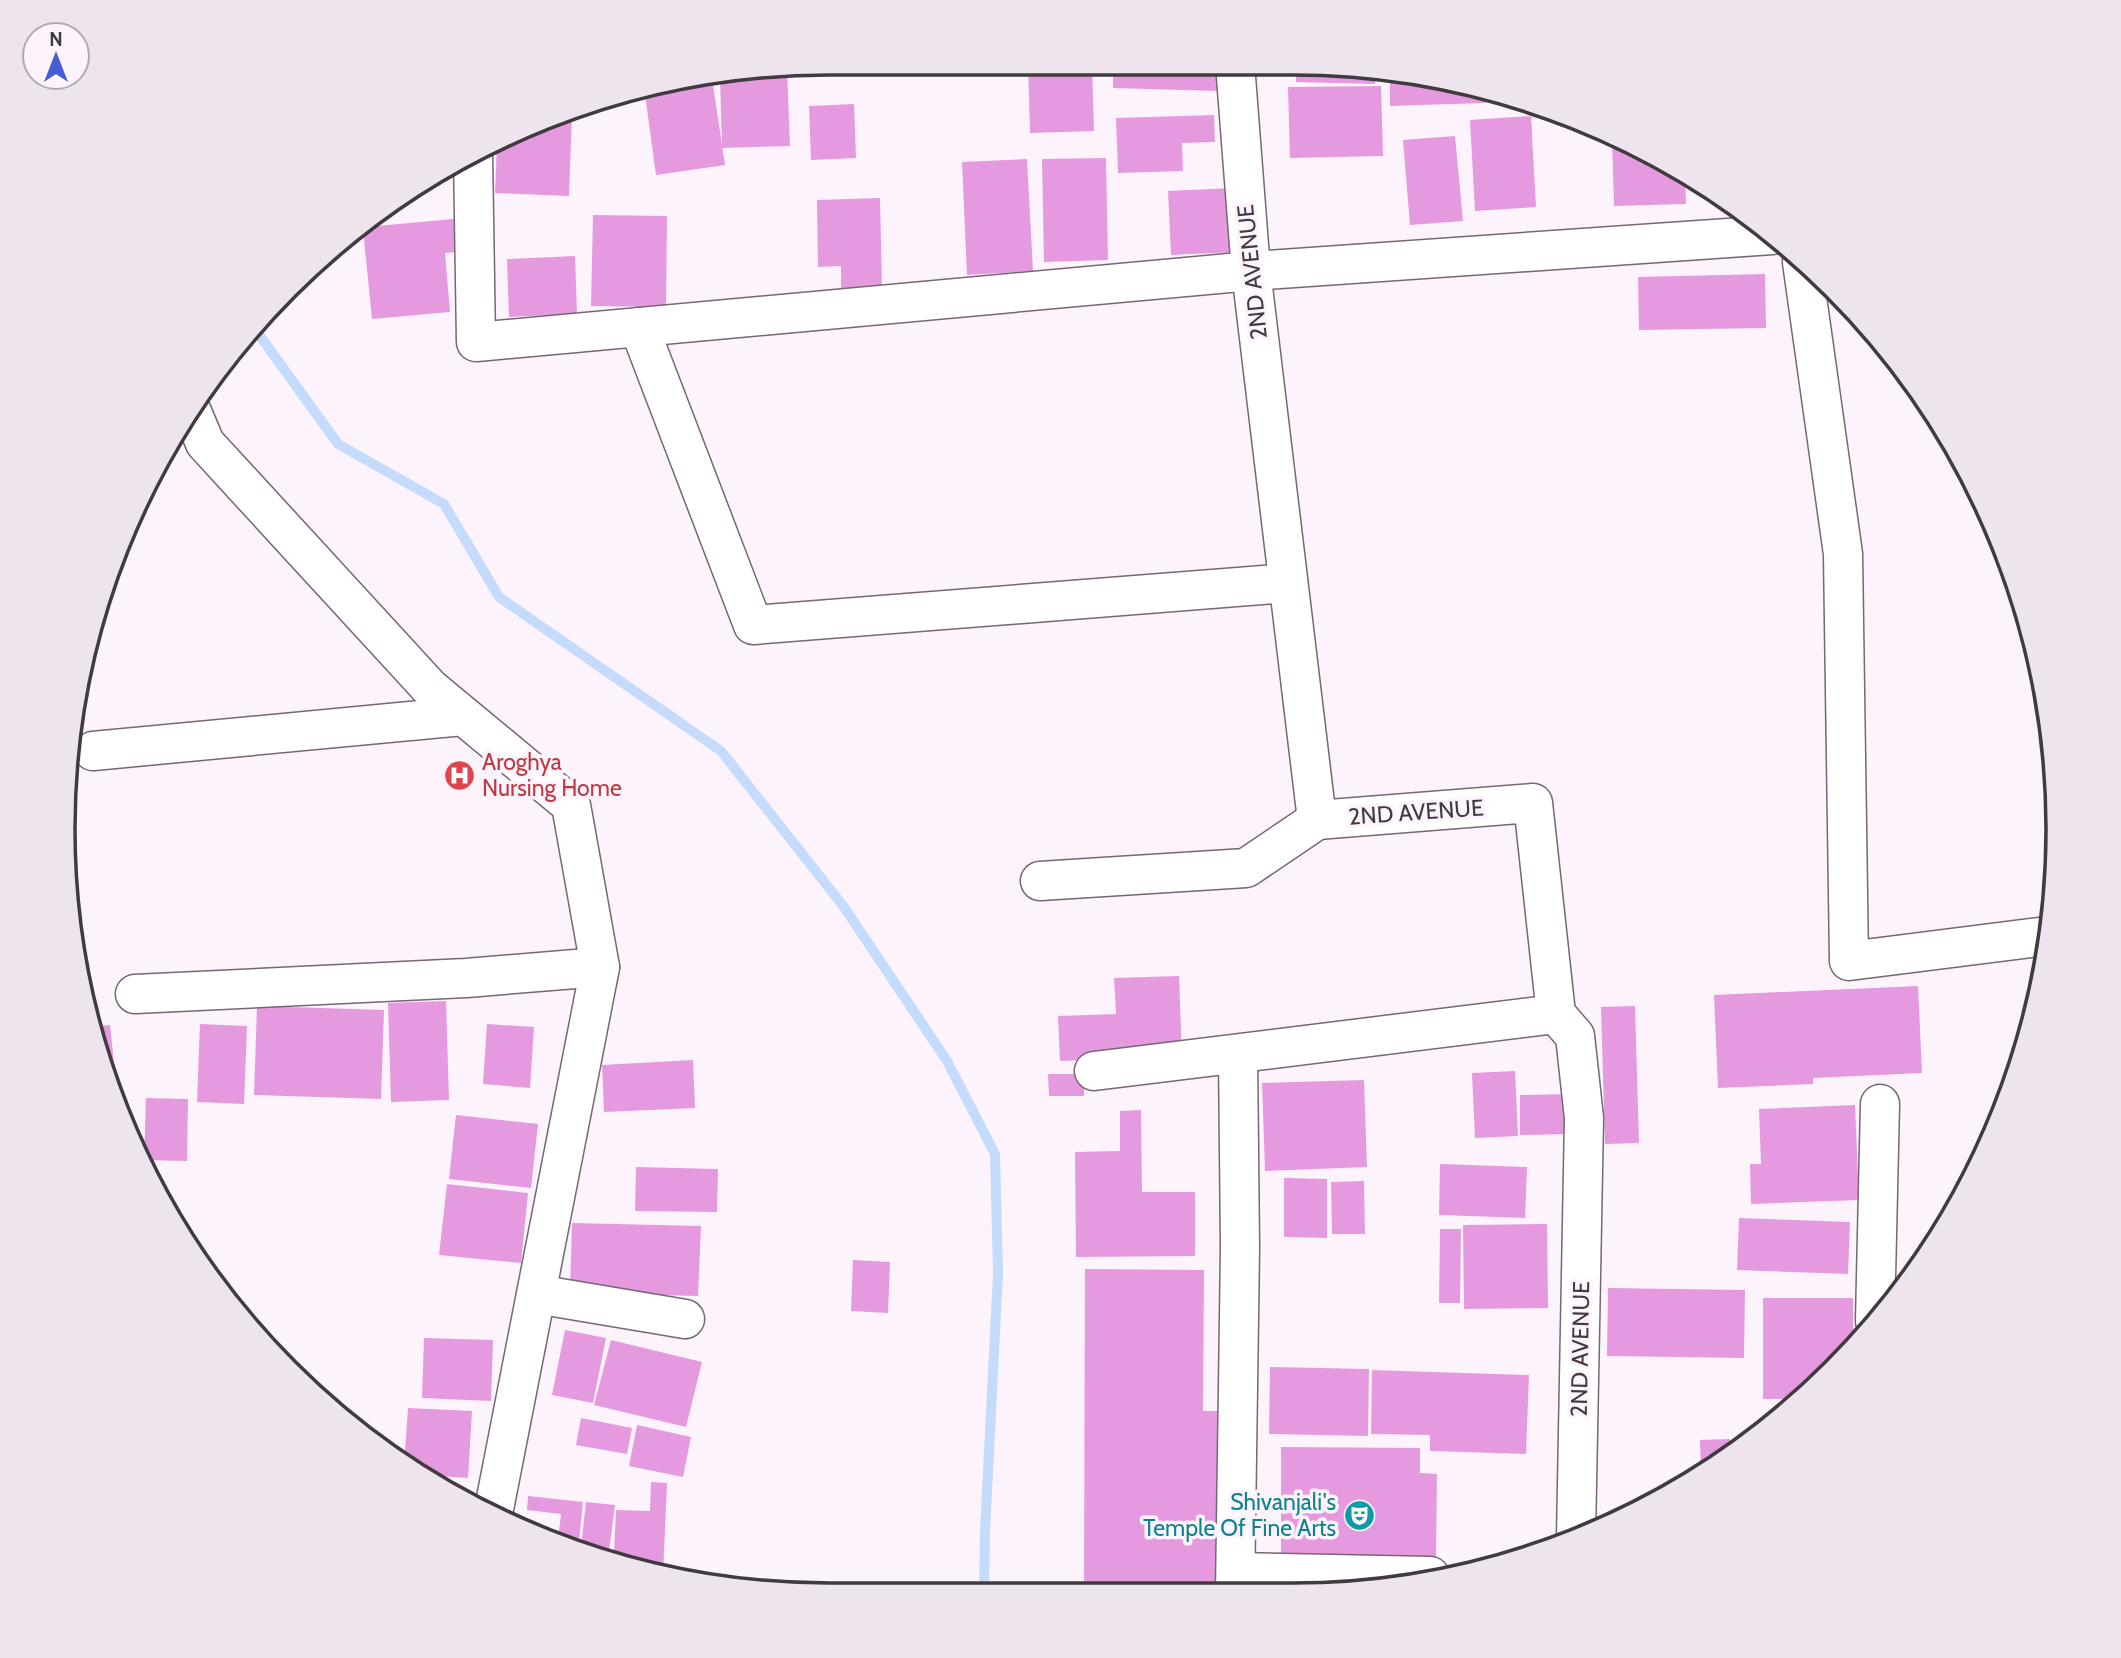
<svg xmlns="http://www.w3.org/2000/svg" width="2121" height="1658" font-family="Cabin,sans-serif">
	<rect width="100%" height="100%" fill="#fdf3fc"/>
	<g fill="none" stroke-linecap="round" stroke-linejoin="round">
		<path stroke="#c5dbfb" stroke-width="10" d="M255,329L338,444L444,504L499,597L721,751L844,907L947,1061L995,1154L998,1273L985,1531L984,1594"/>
	</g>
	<g fill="#e59ae0">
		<path d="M1028,64H1092L1094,131L1030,133Z"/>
		<path d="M1113,64H1217V91L1113,88Z"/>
		<path d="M1317,65H1342L1375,71V84L1296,82V66L1317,67Z"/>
		<path d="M773,70H787L790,146L722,148L720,77Z"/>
		<path d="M1390,74L1485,93V103L1390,106Z"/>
		<path d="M712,78L725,165L656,175L644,87Z"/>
		<path d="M1381,86L1383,156L1290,158L1288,87Z"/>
		<path d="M854,104L856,158L811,160L809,106Z"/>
		<path d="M572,114L569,196L495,193L497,145Z"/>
		<path d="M1214,115L1215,142L1182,143L1183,171L1118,173L1116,118Z"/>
		<path d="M1531,116L1536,207L1475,211L1470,120Z"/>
		<path d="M1455,136L1463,221L1410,225L1403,140Z"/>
		<path d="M1612,137L1675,165L1685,173L1686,204L1614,206Z"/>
		<path d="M1106,158L1108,260L1044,262L1042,159Z"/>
		<path d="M1027,159L1033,271L967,275L962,162Z"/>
		<path d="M1234,188L1237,252L1171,255L1168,191Z"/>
		<path d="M880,198L882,289L841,290V266L818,267L817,200Z"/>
		<path d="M593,215L667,216L666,307L591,306Z"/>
		<path d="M464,218L467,251L445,253L450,312L372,319L363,229L366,227Z"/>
		<path d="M575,256L577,314L509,317L507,259Z"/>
		<path d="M1765,274L1766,328L1639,330L1638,277Z"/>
		<path d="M1179,976L1182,1057L1060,1061L1058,1016L1116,1014L1114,978Z"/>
		<path d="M1918,986L1922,1073L1813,1078V1084L1718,1088L1714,995Z"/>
		<path d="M446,1001L449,1100L391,1102L388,1003Z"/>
		<path d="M257,1006L384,1010L381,1099L254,1095Z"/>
		<path d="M1635,1006L1639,1143L1605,1144L1601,1007Z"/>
		<path d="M200,1024L247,1026L244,1104L197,1102Z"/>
		<path d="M487,1024L534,1027L530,1088L483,1084Z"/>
		<path d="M110,1025L117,1093V1094L89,1027Z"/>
		<path d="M693,1060L695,1108L604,1112L602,1065Z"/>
		<path d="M1515,1071L1518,1136L1475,1138L1472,1073Z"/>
		<path d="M1048,1074H1084V1096H1049Z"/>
		<path d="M1364,1080L1367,1167L1265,1171L1262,1083Z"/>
		<path d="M1569,1094L1570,1134L1520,1135V1095Z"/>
		<path d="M146,1098L188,1099L187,1161L144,1160Z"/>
		<path d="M1855,1105L1859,1200L1751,1204L1750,1164H1761L1759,1109Z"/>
		<path d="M1141,1110L1142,1192H1195V1256L1076,1257L1075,1152L1120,1151V1111Z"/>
		<path d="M456,1115L538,1124L531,1188L449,1179Z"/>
		<path d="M1440,1164L1527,1167L1525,1218L1439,1215Z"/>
		<path d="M636,1167L718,1169L717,1212L635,1211Z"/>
		<path d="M1284,1178L1327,1179V1238L1284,1237Z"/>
		<path d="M1364,1181L1365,1234H1332L1331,1182Z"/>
		<path d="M447,1184L528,1193L521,1263L439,1255Z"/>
		<path d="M1739,1218L1850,1222L1848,1274L1737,1270Z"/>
		<path d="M572,1223L701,1226L698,1296L570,1293Z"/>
		<path d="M1547,1224L1548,1308L1464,1309L1463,1225Z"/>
		<path d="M1440,1229H1461L1460,1303H1439Z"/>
		<path d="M853,1260L890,1262L888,1313L851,1311Z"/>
		<path d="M1085,1269L1204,1270L1203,1411H1221L1219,1594H1084Z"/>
		<path d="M1608,1288L1745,1290L1744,1358L1607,1356Z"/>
		<path d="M1763,1298H1853V1345L1803,1399H1763Z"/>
		<path d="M565,1330L606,1338L593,1403L552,1395Z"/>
		<path d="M424,1338L493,1340L491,1401L422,1398Z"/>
		<path d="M611,1340L702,1362L686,1427L594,1405Z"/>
		<path d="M1270,1367L1369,1369L1368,1436L1269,1434Z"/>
		<path d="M1372,1370L1529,1375L1526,1454L1430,1451V1435L1371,1434Z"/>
		<path d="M408,1408L472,1411L468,1478L421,1475L404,1466Z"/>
		<path d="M581,1418L632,1428L627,1454L576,1445Z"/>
		<path d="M637,1425L691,1437L683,1477L629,1466Z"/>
		<path d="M1730,1439L1731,1452L1701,1474L1700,1440Z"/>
		<path d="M1281,1447L1420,1448V1473L1437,1474L1436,1558L1281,1557Z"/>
		<path d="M651,1482L667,1483L663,1575L582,1551L603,1550L581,1547L586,1502L615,1505L609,1551H614L616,1510L650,1511Z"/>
		<path d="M528,1496L583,1502L579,1542L558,1540L561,1514L527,1510Z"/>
	</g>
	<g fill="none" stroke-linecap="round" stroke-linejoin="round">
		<defs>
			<g id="minor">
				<path d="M1235,64L1251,271L1317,820L1533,803L1556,1014L1575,1036L1584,1118L1576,1537"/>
				<path d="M473,154L476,342L1251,271L1772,235"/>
				<path d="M1802,262L1843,554L1849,961L2047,936"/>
				<path d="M639,327L753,625L1288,583"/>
				<path d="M192,412L205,443L430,688L571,805L600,967L493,1514"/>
				<path d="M93,751L463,716"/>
				<path d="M1040,881L1246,868L1317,820"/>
				<path d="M135,994L466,978L600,967"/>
				<path d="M1094,1071L1556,1014"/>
				<path d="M536,1294L685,1319"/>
				<path d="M1875,1321L1880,1104"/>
				<path d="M1236,1572L1430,1576"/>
				<path d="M1235,1594L1240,1248L1238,1054"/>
			</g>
		</defs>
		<use href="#minor" stroke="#756773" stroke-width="41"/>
		<use href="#minor" stroke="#fff" stroke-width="38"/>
	</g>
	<defs>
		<symbol id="hospital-disc" viewBox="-11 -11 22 22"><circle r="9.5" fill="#e0444e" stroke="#fdf3fc"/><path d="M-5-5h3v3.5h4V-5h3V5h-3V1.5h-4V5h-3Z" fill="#fff"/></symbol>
		<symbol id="theatre-disc" viewBox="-11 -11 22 22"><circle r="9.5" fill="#0f9aa8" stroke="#fdf3fc"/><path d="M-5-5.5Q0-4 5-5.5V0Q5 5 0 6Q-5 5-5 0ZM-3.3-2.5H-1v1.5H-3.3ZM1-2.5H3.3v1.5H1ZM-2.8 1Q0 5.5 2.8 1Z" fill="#fff"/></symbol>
	</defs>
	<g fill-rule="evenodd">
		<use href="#hospital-disc" x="442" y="758" width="35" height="35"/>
		<use href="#theatre-disc" x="1342" y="1498" width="35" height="35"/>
	</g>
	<g text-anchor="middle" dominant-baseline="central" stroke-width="7" stroke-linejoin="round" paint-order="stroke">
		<g font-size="23" fill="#413a40" stroke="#fdf3fc">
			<text transform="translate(1252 272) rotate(-96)">2ND AVENUE</text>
			<text transform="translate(1416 812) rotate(-4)">2ND AVENUE</text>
			<text transform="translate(1580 1349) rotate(-89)">2ND AVENUE</text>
		</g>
		<g font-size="23" fill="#be3a42" stroke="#fdf3fc" text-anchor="start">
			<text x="482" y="762">Aroghya<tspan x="482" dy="26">Nursing Home</tspan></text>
		</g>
		<g font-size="23" fill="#0d838f" stroke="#fdf3fc" text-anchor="end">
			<text x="1336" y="1502">Shivanjali's<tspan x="1336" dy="26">Temple Of Fine Arts</tspan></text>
		</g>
	</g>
	<path d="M0 0H2121V1658H0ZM829 75H1292A754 754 0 0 1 2046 829V829A754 754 0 0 1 1292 1583H829A754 754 0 0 1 75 829V829A754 754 0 0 1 829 75Z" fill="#eee4ed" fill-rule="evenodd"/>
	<path fill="none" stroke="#413a40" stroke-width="3.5" d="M829 75H1292A754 754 0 0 1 2046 829V829A754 754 0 0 1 1292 1583H829A754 754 0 0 1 75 829V829A754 754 0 0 1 829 75Z"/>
	<g transform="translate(56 56)"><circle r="33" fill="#fdf3fc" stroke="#b2a9b1" stroke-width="2"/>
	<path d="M0-5L12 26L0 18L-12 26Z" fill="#485cd1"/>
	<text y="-10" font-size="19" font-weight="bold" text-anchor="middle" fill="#413a40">N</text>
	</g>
</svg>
